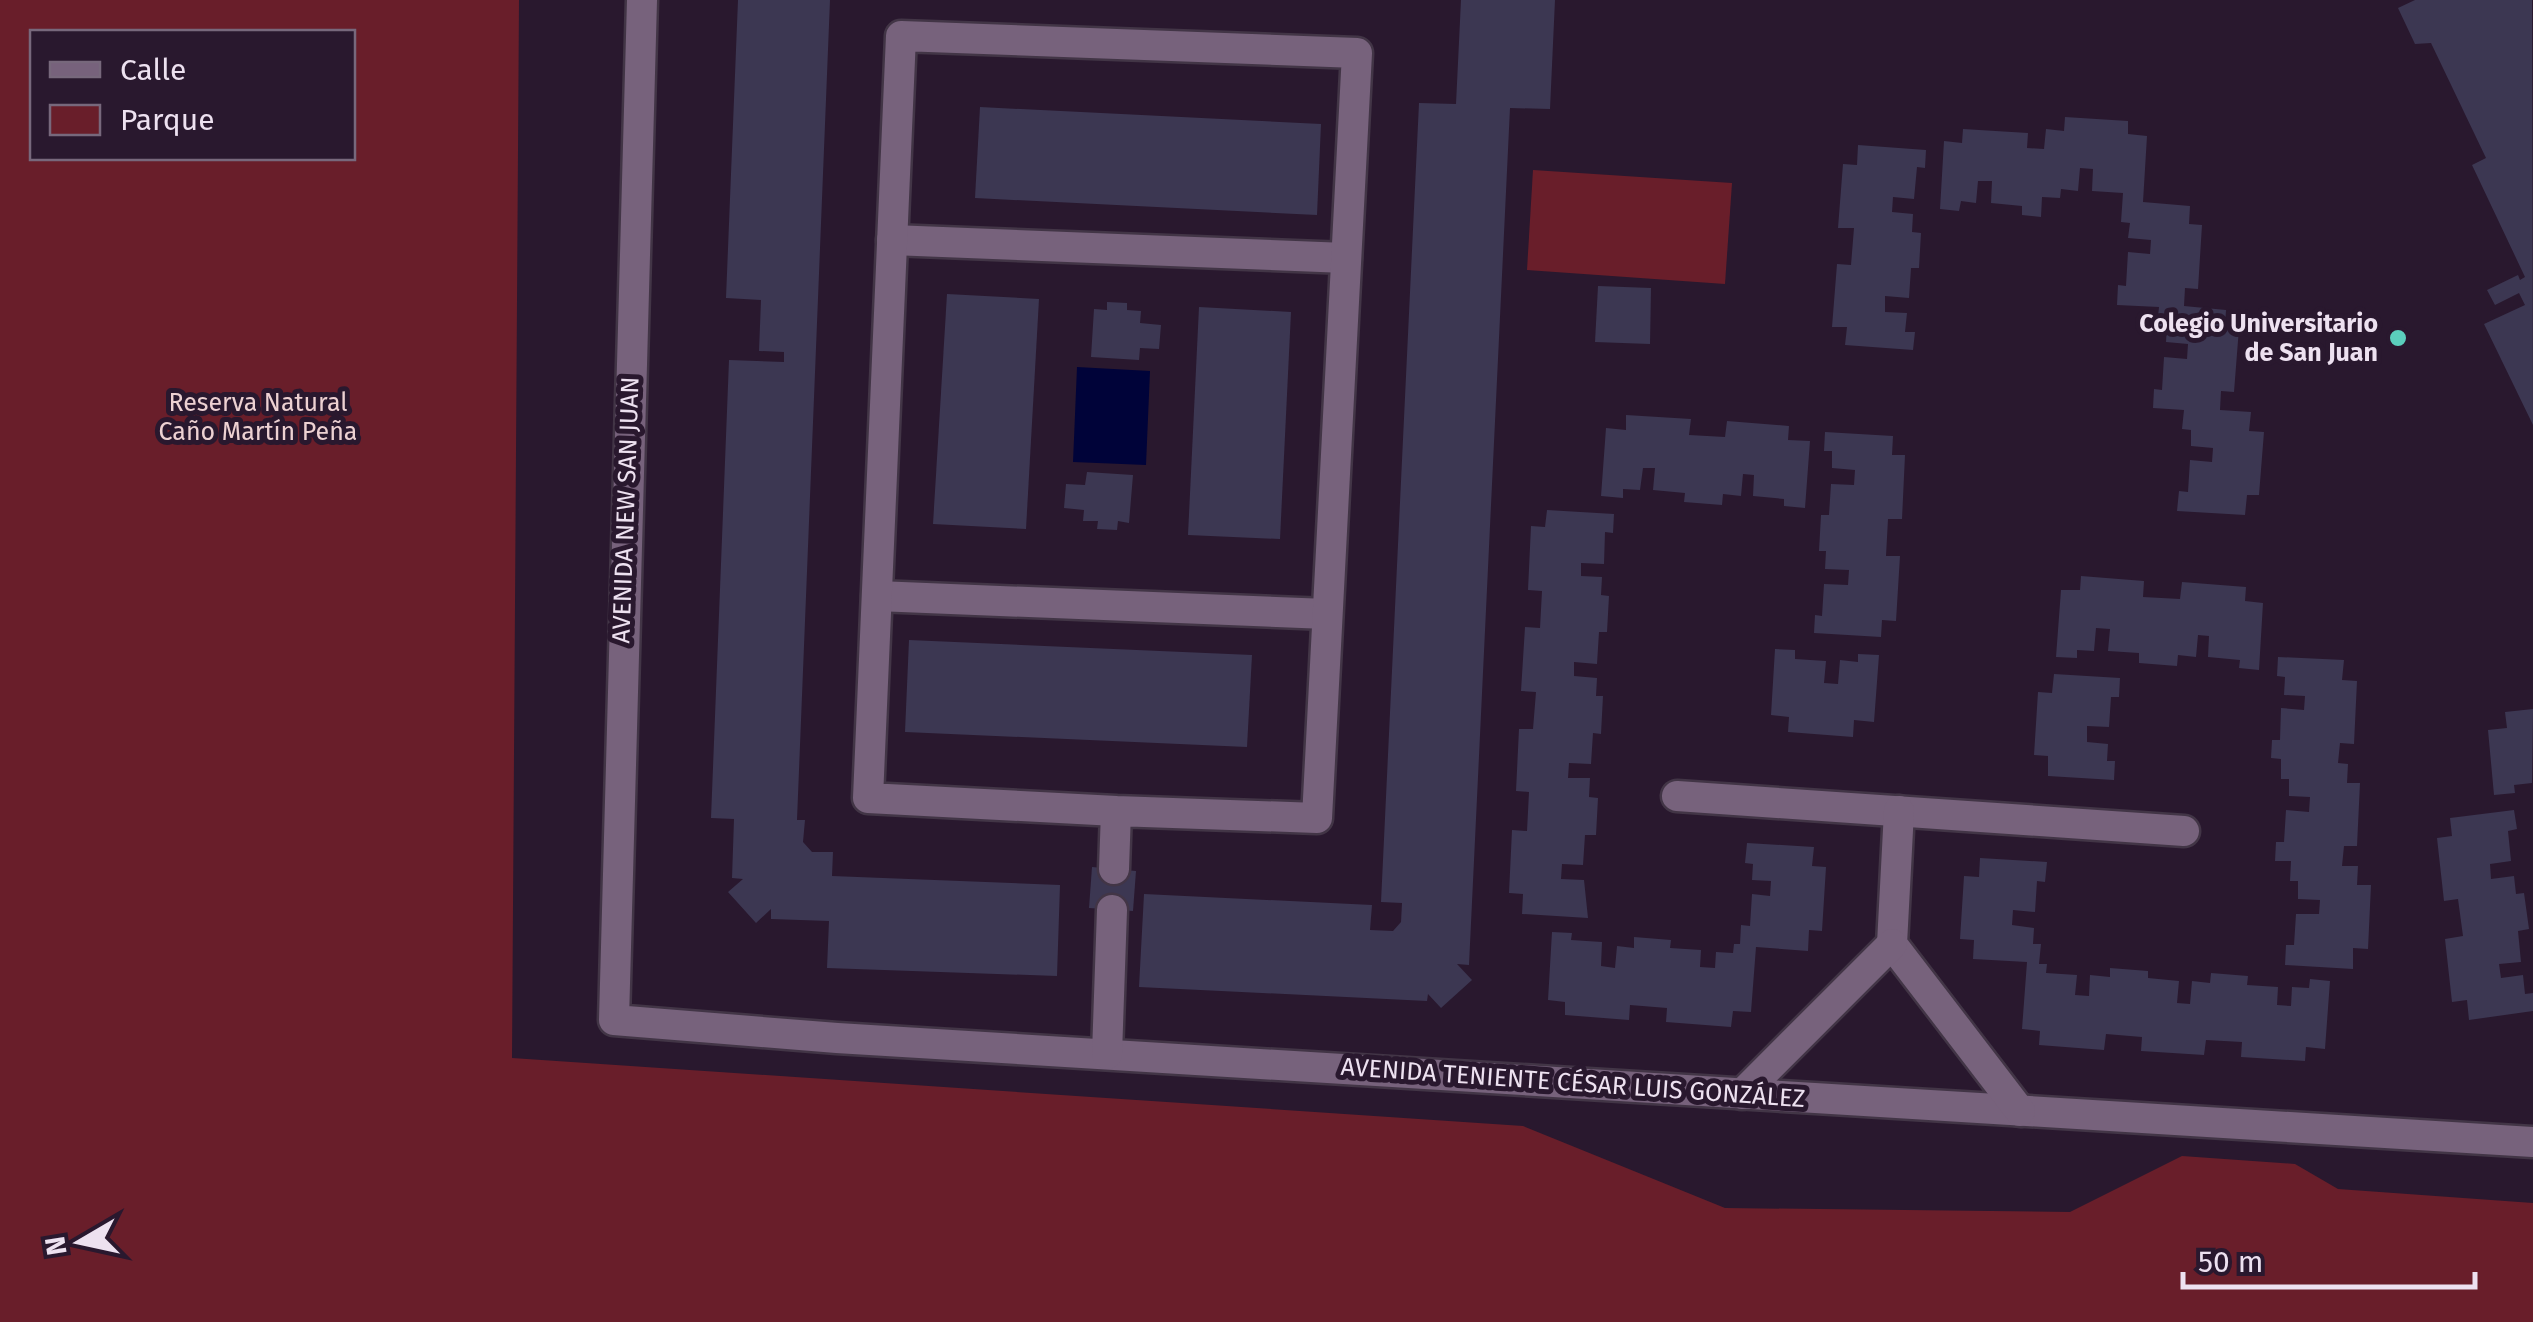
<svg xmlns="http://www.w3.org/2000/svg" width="2533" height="1322" font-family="'Fira Sans',sans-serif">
	<rect width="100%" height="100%" fill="#29182e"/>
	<g fill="#691e2a" fill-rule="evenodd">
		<path d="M0,0H519L512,1058L1523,1126L1725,1208L2070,1212L2182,1156L2295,1164L2338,1189L2533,1203V1322H0ZM32,32H352V158H32Z"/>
		<path d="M1533,170L1732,183L1725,284L1527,270Z"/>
	</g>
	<path fill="#000339" d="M1077,367L1150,371L1146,465L1073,462Z"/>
	<g fill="#3c3752">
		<path d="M738,0H830L797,820H805L803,842L812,852H833L832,876L1060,885L1057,976L827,968L829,921L771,919V909L756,923L728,892L743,879L732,878L734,819L711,818L729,360L784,362V352L759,351L761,300L726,298Z"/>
		<path d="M1461,0H1555L1550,109L1510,108L1469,965L1457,964L1472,980L1441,1008L1428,994L1427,1001L1139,987L1144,894L1372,905L1370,930L1393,931L1401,922L1402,903L1381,902L1419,103L1456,104Z"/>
		<path d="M2415,0H2532L2533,425L2484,324L2525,305L2519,293L2495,305L2487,290L2518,275L2520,280L2525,277L2472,165L2486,158L2431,43L2415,44L2398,8Z"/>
		<path d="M980,107L1321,124L1317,215L975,198Z"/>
		<path d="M2065,117L2128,121V134L2147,136L2143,202L2190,206L2189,224L2202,225L2198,289L2185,288L2184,306L2226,310L2225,327L2239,328L2234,392L2221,391L2220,410L2251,412L2249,431L2264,432L2259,495H2247L2245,515L2177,511L2179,491L2188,492L2190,460L2212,462L2213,448L2191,446V430L2182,429L2184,410L2153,408L2154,389L2162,390L2164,357L2187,359L2188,344L2166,342L2167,326H2157L2159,307L2117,305L2118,285L2126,286L2128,252L2150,254L2151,240L2128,238L2130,223L2121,222L2123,193L2092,191L2093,169L2080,168L2078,191L2061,189L2060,198L2042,197L2041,217L2022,215V206L1991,203L1992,181H1978L1976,203L1961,201L1959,211L1940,209L1944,141L1962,143L1963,129L2028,133L2027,148L2044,149L2046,129L2064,131Z"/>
		<path d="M1858,145L1926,150L1925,168L1917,167L1914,199L1893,197L1892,212L1913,214L1912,232L1921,233L1919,268H1911L1909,298L1885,296V312L1907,313L1905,332H1915L1913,350L1845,345L1847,327H1832L1837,264L1851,265L1854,228H1838L1843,164L1857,165Z"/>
		<path d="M1598,286L1651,288L1650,344L1595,342Z"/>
		<path d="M947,294L1039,299L1026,529L933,524Z"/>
		<path d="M1107,302L1127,303V310L1141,311L1140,323L1161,325L1159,349L1140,348L1139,360L1091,357L1094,309L1107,310Z"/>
		<path d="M1199,307L1291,312L1280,539L1188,535Z"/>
		<path d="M1626,415L1691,419L1689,435L1725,437L1727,421L1789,426L1788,440L1810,441L1805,508L1784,506V499L1753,496L1754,475L1743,474L1741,496L1723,494L1722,505L1684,502L1685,493L1653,490L1655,468H1643L1640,490L1623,489V498L1601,496L1606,428L1626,430Z"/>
		<path d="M1825,432L1893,436L1892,455H1905L1902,519H1888L1886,556H1900L1896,621L1882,620L1881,637L1814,633L1815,615L1822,616L1824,584L1848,585L1849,570L1825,569L1826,551H1819L1821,515H1829L1831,484L1854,485L1855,470L1832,468V451H1824Z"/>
		<path d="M1087,472L1133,475L1129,523L1118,521L1117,530L1097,529L1098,521H1083L1084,510L1064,508L1066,484L1085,485Z"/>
		<path d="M1547,510L1614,514L1613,533L1605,532L1604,564L1581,563V576L1602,577L1601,595L1609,596L1607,632H1599L1597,664L1574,662V676L1597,678L1596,696H1603L1601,734L1593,733L1591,764L1569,763L1568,778H1590L1589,797L1598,798L1596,835H1585L1583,865L1562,864L1561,879L1584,880L1588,918L1522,914L1523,894L1509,893L1512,830L1527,831L1529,792L1516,791L1519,729H1533L1536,692L1521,691L1525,627L1540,628L1542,591L1528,590L1531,526L1545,527Z"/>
		<path d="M2081,576L2144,581L2143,597L2180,599L2182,582L2246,587L2245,601L2263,603L2259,670L2239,668L2240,660L2208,657L2209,636L2198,635L2196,657L2178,655L2177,666L2139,663V653L2108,651L2110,629L2096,628L2094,651L2077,650V658L2056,657L2061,590H2080Z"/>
		<path d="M909,640L1252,655L1247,747L905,732Z"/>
		<path d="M1775,649L1795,650V659L1826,661L1824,683L1838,684L1840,660L1858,662V654L1879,655L1874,722L1854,720L1853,737L1788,732L1789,717L1771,715Z"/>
		<path d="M2278,657L2344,660L2342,680L2357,681L2354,744L2340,743L2338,763L2348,764L2347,783H2360L2357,846H2344L2342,866H2358L2357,885H2371L2368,949L2353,948V969L2285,965L2286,945H2294L2296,914H2319L2320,900L2298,899V881H2290L2291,861H2275L2276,842H2284L2286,810L2309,812L2310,797L2289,796V779H2281V759L2271,758L2272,740H2280L2281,708L2304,710L2305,696L2284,695L2285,677L2277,676Z"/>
		<path d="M2054,674L2120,678L2119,697H2111L2109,727L2087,726V742L2108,744L2107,761H2115L2114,780L2048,776V756L2034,755L2038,692L2052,693Z"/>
		<path d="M2533,709L2532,783L2514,785L2515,793L2494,795L2488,730L2507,728L2505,712Z"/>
		<path d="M2514,810L2517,829L2508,831L2511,861L2490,864L2491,879L2514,876L2516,894L2524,893L2529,929L2518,931L2521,962L2499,964L2501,978L2523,975L2525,994L2533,993V1011L2469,1020L2467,1000L2452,1002L2445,939L2463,936L2458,899L2444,901L2437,838L2452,836L2450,818Z"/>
		<path d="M1747,843L1814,847L1812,866L1826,867L1822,931L1809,930L1808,951L1756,947L1751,1012L1733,1011L1731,1027L1666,1022L1667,1008L1630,1005L1629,1020L1565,1015V1002L1548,1000L1552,932L1572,933L1571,940L1602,942L1601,966L1615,968L1617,946L1634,948V937L1671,940L1670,948L1701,950L1700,967L1715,968L1716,952L1733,953L1734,944H1740L1741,925L1750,926L1752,894L1770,896L1771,881L1752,880L1753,864L1745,863Z"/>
		<path d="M1980,858L2047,862L2045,882L2037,881L2035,912L2013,910L2012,925L2034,928L2033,944H2041L2039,964H2047L2046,973L2077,975L2075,995L2089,996L2090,975L2110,977V968L2148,971V978L2179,981L2177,1003L2190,1004L2192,981L2210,983L2211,973L2248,976L2247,985L2278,987L2277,1005L2291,1006L2292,987L2309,988L2310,979L2330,981L2325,1049L2306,1047L2305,1061L2241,1057L2242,1042L2206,1040L2204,1055L2141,1051L2142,1037L2106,1034L2104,1050L2039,1045L2040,1031L2022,1029L2027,962L1973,959L1974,940L1960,939L1964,876L1979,877Z"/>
		<path d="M1092,867L1136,871L1133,911L1089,908Z"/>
	</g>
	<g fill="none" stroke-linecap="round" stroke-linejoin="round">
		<defs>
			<g id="minor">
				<path d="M642,0L614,1020L837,1038L2533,1142"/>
				<path d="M892,240L1346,258"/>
				<path d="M877,596L1327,614"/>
				<path d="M1677,796L2184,831"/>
				<path d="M1899,811L1892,944L2020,1111"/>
				<path d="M1114,869L1116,811L868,798L901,36L1357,53L1317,818L1116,811"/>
				<path d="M1107,1054L1112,910"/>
				<path d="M1742,1094L1892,944"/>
			</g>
		</defs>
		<use href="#minor" stroke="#423546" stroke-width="35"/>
		<use href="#minor" stroke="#77627c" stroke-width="30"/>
	</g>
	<circle fill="#5bcebc" stroke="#29182e" stroke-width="4" cx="2398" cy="338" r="10"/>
	<g text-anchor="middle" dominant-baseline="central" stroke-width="10" stroke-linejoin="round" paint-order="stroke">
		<g font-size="25" font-weight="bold" fill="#ede1f0" stroke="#29182e" text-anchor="end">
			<text x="2378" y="324">Colegio Universitario<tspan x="2378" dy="29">de San Juan</tspan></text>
		</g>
		<g font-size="25" fill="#edd1d2" stroke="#29182e">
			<text x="258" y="403">Reserva Natural<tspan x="258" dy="29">Caño Martín Peña</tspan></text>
		</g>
		<g font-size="25" fill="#ede1f0" stroke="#29182e">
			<text transform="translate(626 510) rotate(-88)">AVENIDA NEW SAN JUAN</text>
			<text transform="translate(1573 1083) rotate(4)">AVENIDA TENIENTE CÉSAR LUIS GONZÁLEZ</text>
		</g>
	</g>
	<rect x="30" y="30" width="325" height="130" fill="#29182e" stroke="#77687c" stroke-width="2.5"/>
	<rect x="50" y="62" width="50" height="15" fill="#77627c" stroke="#77687c" stroke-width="2.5"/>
	<text x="120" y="80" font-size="30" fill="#ede1f0">Calle</text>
	<rect x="50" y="105" width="50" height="30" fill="#691e2a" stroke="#77687c" stroke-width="2.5"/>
	<text x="120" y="130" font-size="30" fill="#ede1f0">Parque</text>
	<g transform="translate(80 1242) rotate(261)" stroke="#29182e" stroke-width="8" paint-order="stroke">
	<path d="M0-8L18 38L0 25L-18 38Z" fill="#ede1f0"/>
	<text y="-15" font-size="28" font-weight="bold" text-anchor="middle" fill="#ede1f0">N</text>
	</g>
	<path d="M2183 1272v15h292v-15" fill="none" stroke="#ede1f0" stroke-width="5"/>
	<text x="2198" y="1272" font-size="30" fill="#ede1f0" stroke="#29182e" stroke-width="8" paint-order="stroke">50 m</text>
</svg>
